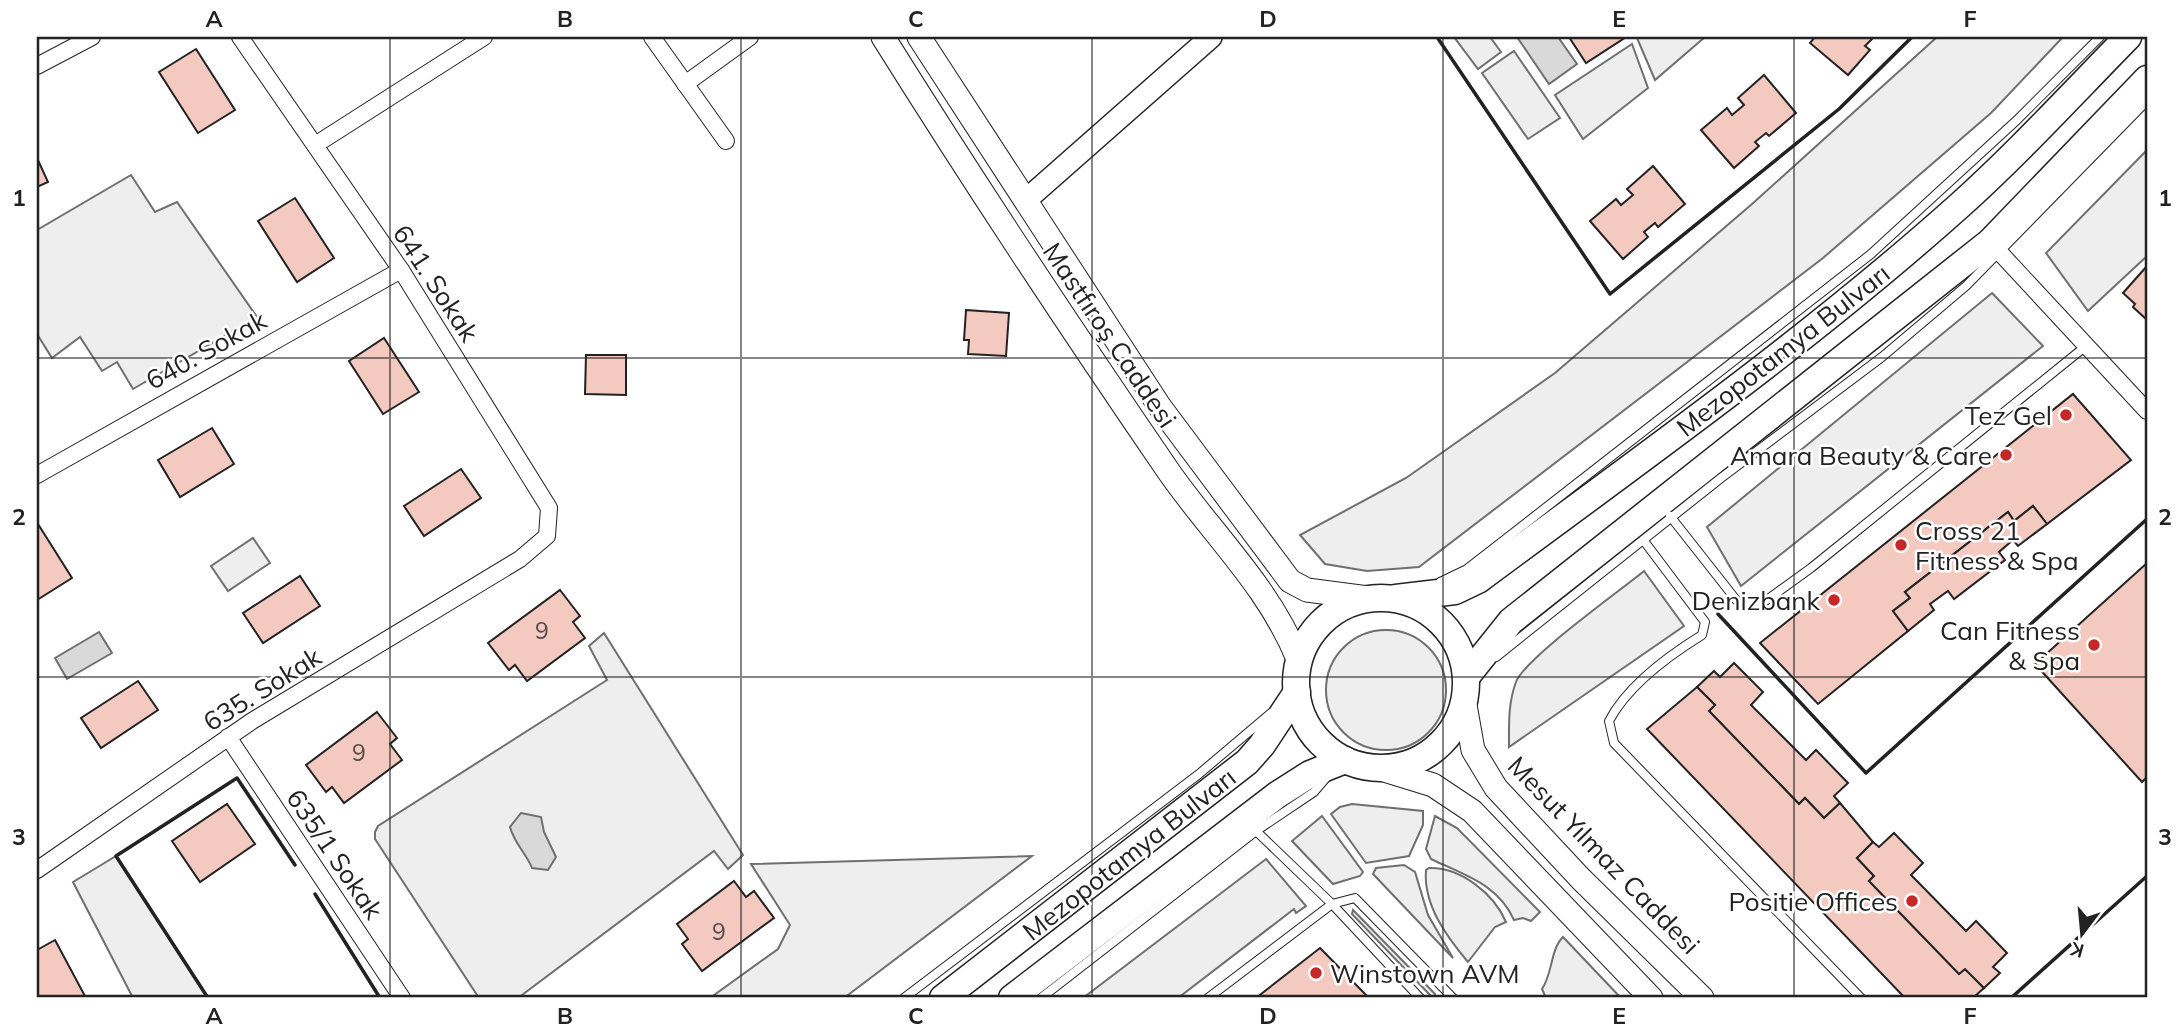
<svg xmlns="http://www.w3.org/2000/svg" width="2184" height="1035" font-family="Mulish,sans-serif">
	<rect width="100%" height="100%" fill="#fff"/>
	<g fill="#eee" stroke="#6f6f6f" stroke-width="2">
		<path d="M1454,37H1490L1501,52L1478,69Z"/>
		<path d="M1705,37L1655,80L1637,38L1638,37Z"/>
		<path d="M1937,37H2063L1991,113L1823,258L1419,567L1367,571L1325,564L1300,535L1406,478L1555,373L1752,204Z"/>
		<path d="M1632,44L1648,88L1583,139L1555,95Z"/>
		<path d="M1514,51L1560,118L1528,139L1482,73Z"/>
		<path d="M2147,150V256L2088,311L2046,253Z"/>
		<path d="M131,175L155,212L177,202L257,317L133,389L117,362L102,371L80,337L52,358L37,334V230Z"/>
		<path d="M1992,293L2043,346L1741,586L1707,527Z"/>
		<path d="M253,538L270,563L228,591L211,566Z"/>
		<path d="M1644,571L1684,626L1509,747C1509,725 1508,703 1516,682C1525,658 1620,591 1644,571Z"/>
		<circle cx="1386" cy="690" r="60"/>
		<path d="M604,633L743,855L728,869L714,851L518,998H479L375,839V832L378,826L607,680L589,646Z"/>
		<path d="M1352,804L1423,811V825L1409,856L1366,863L1331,814L1340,807Z"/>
		<path d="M1322,816L1363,872L1360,876L1333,884L1292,841Z"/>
		<path d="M1435,816L1457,828L1540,912L1531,921L1523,918L1514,920C1498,884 1464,875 1431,859L1426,849Z"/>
		<path d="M116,856L208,998H133L73,882Z"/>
		<path d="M1032,856L844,998H710L778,949L790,925L751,864Z"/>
		<path d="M1266,859L1306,906L1296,913L1294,909L1178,998H1083Z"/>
		<path d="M1404,865L1415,872L1428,915L1453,958L1373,874L1376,868Z"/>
		<path d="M1429,868C1461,867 1494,894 1506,922L1495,927L1468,962C1447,937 1423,905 1426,870Z"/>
		<path d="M1353,910L1435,994V996L1432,997L1352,914Z"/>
		<path d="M1563,937L1621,998H1546L1542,989C1553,973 1550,950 1563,937Z"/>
	</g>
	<g fill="#d9d9d9" stroke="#6f6f6f" stroke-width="2">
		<path d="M1517,37H1558L1577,64L1549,84Z"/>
		<path d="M99,632L112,653L67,679L55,658Z"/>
		<path d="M521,813L541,817L544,832L556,857L548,870L532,868C526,853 514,843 510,827Z"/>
	</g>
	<g fill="#f3c9c0" stroke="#222" stroke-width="2">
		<path d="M1569,37H1621L1623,39L1586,63Z"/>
		<path d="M1815,37H1874L1865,46L1870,50L1848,75L1810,43Z"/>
		<path d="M196,49L235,110L198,133L159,72Z"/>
		<path d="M1764,75L1796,113L1769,136L1766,133L1755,142L1759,146L1734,168L1701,130L1727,108L1732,115L1744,105L1738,98Z"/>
		<path d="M37,158L48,182L37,187Z"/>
		<path d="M1653,166L1685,204L1658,227L1655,223L1644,232L1648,237L1623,259L1590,221L1616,199L1621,205L1633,195L1627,189Z"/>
		<path d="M295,198L334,258L297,282L258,221Z"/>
		<path d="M2147,266V320L2133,307L2135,304L2123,293Z"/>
		<path d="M966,310L1009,313L1006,356L968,354L969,340H964Z"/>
		<path d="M384,338L419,392L383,414L349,361Z"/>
		<path d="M586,355H626V395L585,394Z"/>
		<path d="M2073,394L2131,460L2047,524L2033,506L2014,521L2008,512L1905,592L1910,598L1893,611L1908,631L1818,704L1760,643Z"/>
		<path d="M212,428L234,464L180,497L158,460Z"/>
		<path d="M461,469L481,498L424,536L404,506Z"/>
		<path d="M2033,506L2047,524L2018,546L2013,540L1999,552L2005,560L1954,599L1948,591L1930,604L1934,610L1908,631L1893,611L1910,598L1905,592L2008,512L2014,521Z"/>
		<path d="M38,524L72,578L37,600V525Z"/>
		<path d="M2147,563V777L2142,782L2035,664Z"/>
		<path d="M300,576L320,606L263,643L243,613Z"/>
		<path d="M560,590L580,616L573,622L585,638L527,681L515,665L509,670L488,643Z"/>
		<path d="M1734,663L1763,692L1751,705L1806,760L1816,750L1848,783L1834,796L1840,803L1824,818L1805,798L1799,804L1709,711L1715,705L1697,687L1714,671L1720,677Z"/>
		<path d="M138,681L158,710L101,748L81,718Z"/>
		<path d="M1697,687L1715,705L1709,711L1799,804L1805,798L1824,818L1840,803L1873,842L1857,858L1874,876L1869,881L1959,974L1965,969L1984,988L1973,998H1905L1647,729Z"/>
		<path d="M377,712L397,738L390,744L402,760L344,803L332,787L326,792L306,765Z"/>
		<path d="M227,804L255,844L200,882L172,841Z"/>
		<path d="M1894,833L1923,863L1911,875L1966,931L1976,921L2007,953L1993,967L2000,973L1984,988L1965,969L1959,974L1869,881L1874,876L1857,858L1873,842L1879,847Z"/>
		<path d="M734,881L746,897L754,891L774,918L702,971L682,944L688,939L677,924Z"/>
		<path d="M55,940L86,998H37V950Z"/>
		<path d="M1320,948L1369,998H1256Z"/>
	</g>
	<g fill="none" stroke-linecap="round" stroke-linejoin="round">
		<defs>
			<g id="service">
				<path d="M1670,516L1737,601L1757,607L1811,568L2086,346"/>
				<path d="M1644,541L1705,622L1702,635C1668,656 1628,685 1609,721L1614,743L1861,998"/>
				<path d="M1440,582L1467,569L1871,254L2017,120L2100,37"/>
				<path d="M1496,657L1721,478L1882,357L1966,286L2147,101"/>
				<path d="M1254,829L1332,904L1420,998"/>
				<path d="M904,998L1199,774L1271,713"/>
				<path d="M1041,998L1256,831L1314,792L1326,778"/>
				<path d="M1208,998L1332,904L1355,898L1453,998"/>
			</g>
			<g id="minor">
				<path d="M652,37L726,141"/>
				<path d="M37,66L92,37"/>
				<path d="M685,84L750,37"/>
				<path d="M315,145L484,37"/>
				<path d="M1990,242L2147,411"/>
				<path d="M37,475L401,270"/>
				<path d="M228,737L402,998"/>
				<path d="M37,870L252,721L520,559L547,536L549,508L401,270L240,37"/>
			</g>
			<path id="tertiary" d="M1026,200L1211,37"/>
			<g id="secondary">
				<path d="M883,37C975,184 1071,329 1169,472C1213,535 1269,587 1298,659"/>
				<path d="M919,37L1160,407L1290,581L1307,590L1368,598"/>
				<path d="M1465,705L1473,750L1496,788L1581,879L1702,998"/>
				<path d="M1381,769L1433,785L1472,811L1651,998"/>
			</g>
			<g id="primary">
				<circle cx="1381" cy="683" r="85"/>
				<path d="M1396,598L1455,591L1478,580C1641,459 1808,341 1959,206C2018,153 2072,94 2128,37"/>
				<path d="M1467,676L1511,621L1990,242L2147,79"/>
				<path d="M943,998L1247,762L1262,745L1297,692"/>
				<path d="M1012,998L1277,795L1310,774L1345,760"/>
			</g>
		</defs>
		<use href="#service" stroke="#222" stroke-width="10"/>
		<use href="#minor" stroke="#222" stroke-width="18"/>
		<use href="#tertiary" stroke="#222" stroke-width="24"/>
		<use href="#secondary" stroke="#222" stroke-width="25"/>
		<use href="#primary" stroke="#222" stroke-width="29"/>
		<use href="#service" stroke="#fff" stroke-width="8"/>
		<use href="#minor" stroke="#fff" stroke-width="16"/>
		<use href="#tertiary" stroke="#fff" stroke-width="21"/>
		<use href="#secondary" stroke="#fff" stroke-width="23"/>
		<use href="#primary" stroke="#fff" stroke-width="26"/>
		<g stroke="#222" stroke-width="3.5">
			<path d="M1437,37L1610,294L1839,109L1912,37"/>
			<path d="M1718,614L1866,773L2147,519"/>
			<path d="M315,894L380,998"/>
			<path d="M208,998L116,856L237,778L295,865"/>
			<path d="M2011,998L2147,876"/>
		</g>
	</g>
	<path fill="none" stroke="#222" stroke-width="2" stroke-opacity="0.55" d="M390,37V998M741,37V998M1092,37V998M1443,37V998M1794,37V998M37,358H2147M37,677H2147"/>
	<g fill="#c62828" stroke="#fff" stroke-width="2.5">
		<circle cx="2066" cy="415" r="7"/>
		<circle cx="2006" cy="455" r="7"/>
		<circle cx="1901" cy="545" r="7"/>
		<circle cx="1834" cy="600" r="7"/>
		<circle cx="2094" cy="645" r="7"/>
		<circle cx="1912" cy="901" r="7"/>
		<circle cx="1316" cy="973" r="7"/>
	</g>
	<g text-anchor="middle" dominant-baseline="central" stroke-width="5" stroke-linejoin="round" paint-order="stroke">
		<g font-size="23" fill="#564c4a">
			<text x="542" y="630">9</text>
			<text x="359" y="752">9</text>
			<text x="719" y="931">9</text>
		</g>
		<g font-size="26" fill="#222" stroke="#fff">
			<text transform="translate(436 283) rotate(57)">641. Sokak</text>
			<text transform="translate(1110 335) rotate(56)">Mastfıroş Caddesi</text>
			<text transform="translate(206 350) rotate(-29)">640. Sokak</text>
			<text transform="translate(1783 350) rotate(-38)">Mezopotamya Bulvarı</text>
			<text transform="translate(262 689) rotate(-32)">635. Sokak</text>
			<text transform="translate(335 854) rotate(56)">635/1 Sokak</text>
			<text transform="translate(1129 854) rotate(-38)">Mezopotamya Bulvarı</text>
			<text transform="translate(1604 855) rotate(46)">Mesut Yılmaz Caddesi</text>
		</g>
		<g font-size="26" fill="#222" stroke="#fff" text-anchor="end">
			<text x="2052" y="415">Tez Gel</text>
			<text x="1992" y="455">Amara Beauty &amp; Care</text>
			<text x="1915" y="530" text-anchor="start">Cross 21<tspan x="1915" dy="30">Fitness &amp; Spa</tspan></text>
			<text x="1820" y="600">Denizbank</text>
			<text x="2080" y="630">Can Fitness<tspan x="2080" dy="30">&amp; Spa</tspan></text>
			<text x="1898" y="901">Positie Offices</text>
			<text x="1330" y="973" text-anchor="start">Winstown AVM</text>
		</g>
	</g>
	<rect width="2184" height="1035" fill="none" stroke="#ffffff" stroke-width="77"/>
	<g transform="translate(2082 934) rotate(196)" stroke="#ffffff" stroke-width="5" paint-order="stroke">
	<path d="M0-5L12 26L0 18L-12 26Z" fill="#222222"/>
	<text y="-10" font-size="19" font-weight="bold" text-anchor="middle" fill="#222222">K</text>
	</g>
	<rect x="38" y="38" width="2108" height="958" fill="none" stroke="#222" stroke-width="2.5"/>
	<g font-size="23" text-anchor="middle" font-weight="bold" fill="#222">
		<text x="214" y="27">A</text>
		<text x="565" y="27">B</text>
		<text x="916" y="27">C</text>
		<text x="1268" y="27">D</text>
		<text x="1619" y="27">E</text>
		<text x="1970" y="27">F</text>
		<text x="19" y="206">1</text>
		<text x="2165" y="206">1</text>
		<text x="19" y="525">2</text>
		<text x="2165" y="525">2</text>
		<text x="19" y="845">3</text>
		<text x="2165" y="845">3</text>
		<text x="214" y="1024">A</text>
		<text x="565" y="1024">B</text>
		<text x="916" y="1024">C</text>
		<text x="1268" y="1024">D</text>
		<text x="1619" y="1024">E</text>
		<text x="1970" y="1024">F</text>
	</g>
</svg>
